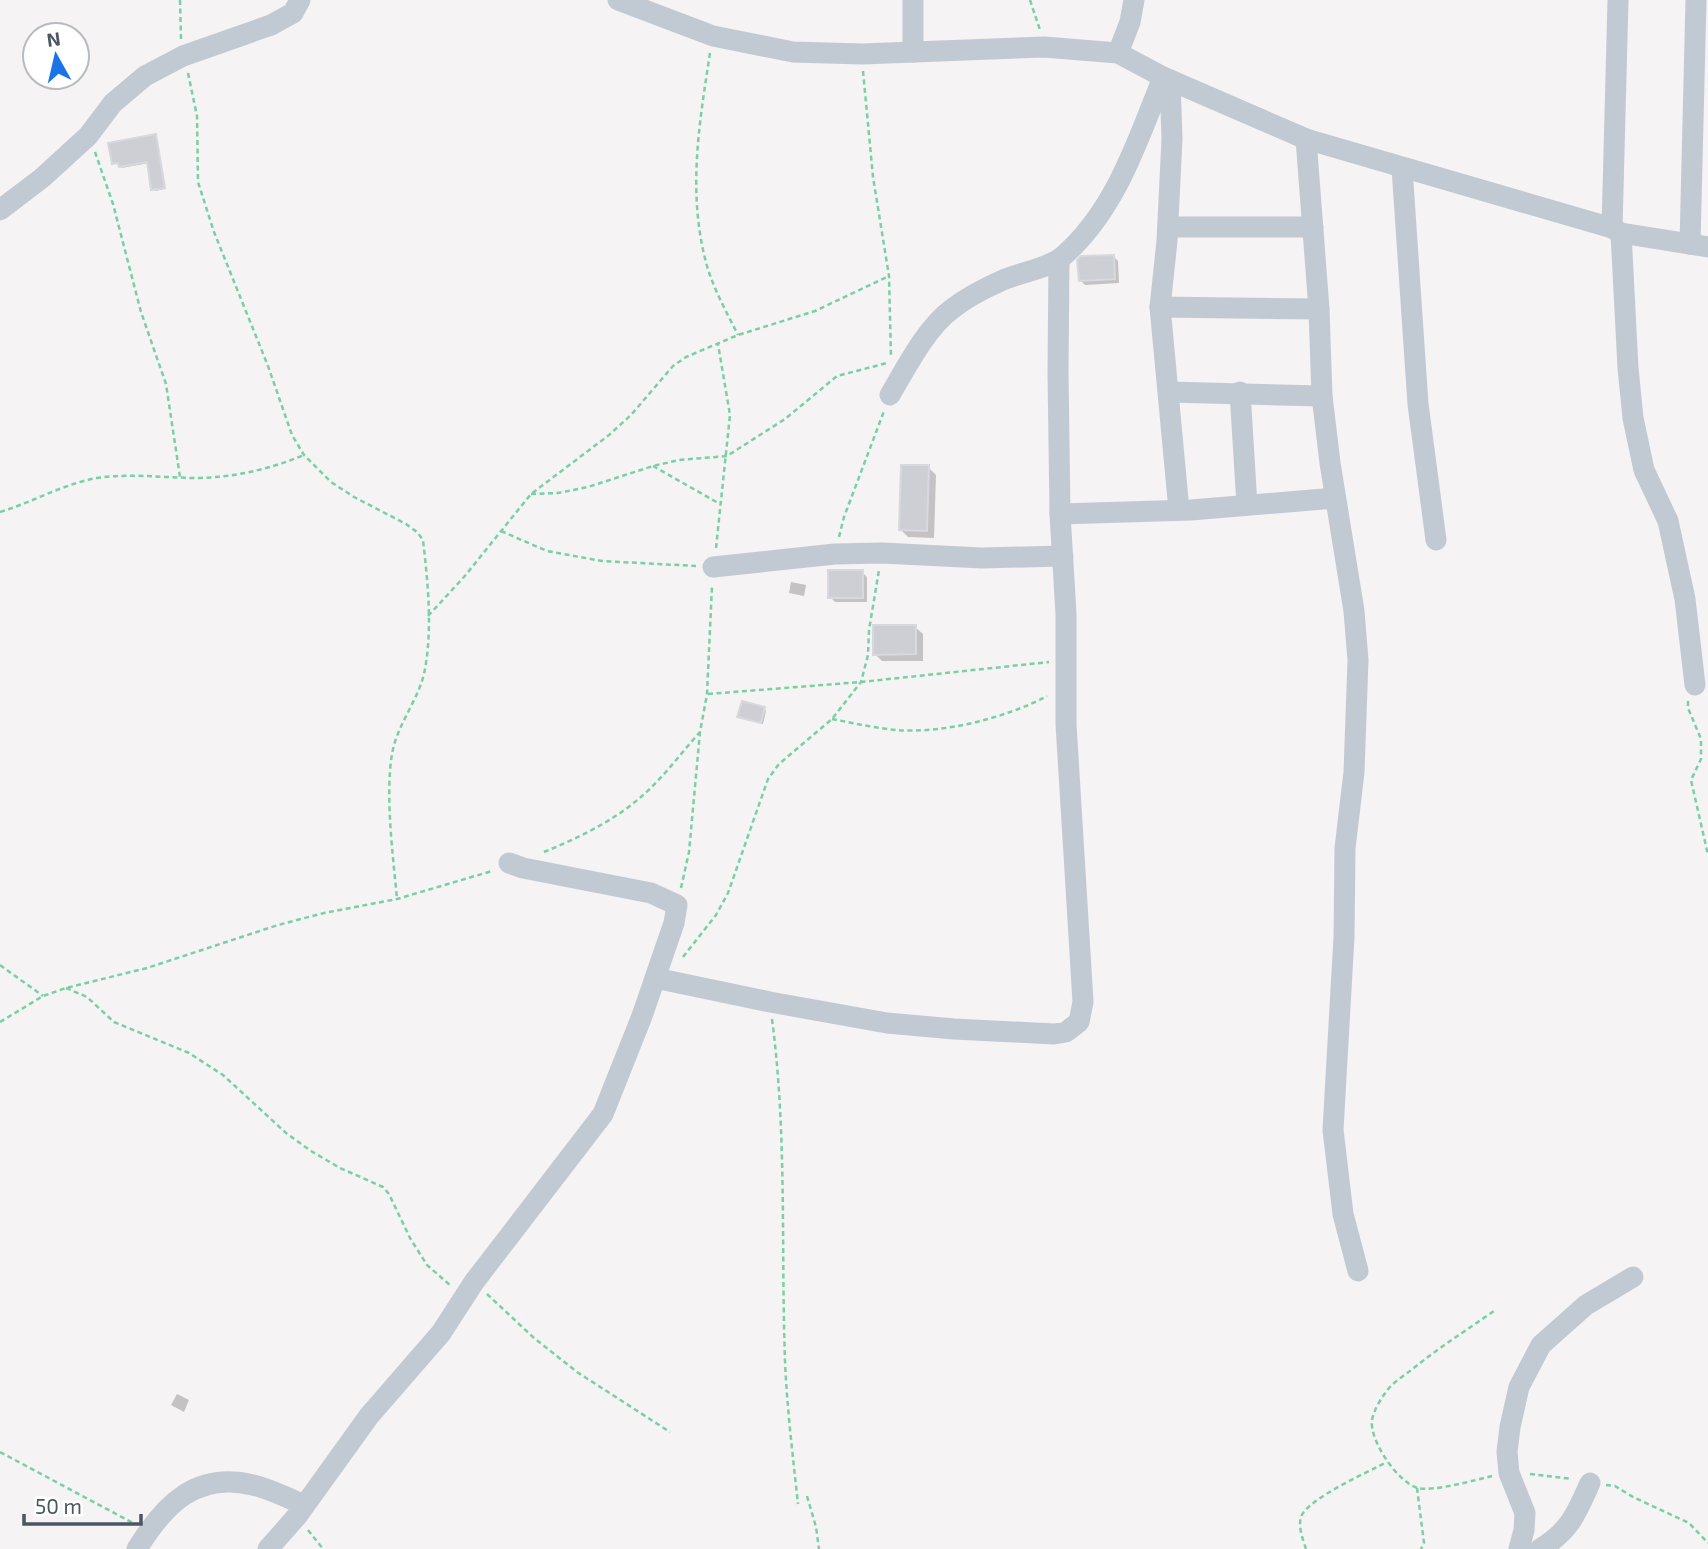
<svg xmlns="http://www.w3.org/2000/svg" width="1708" height="1549" font-family="'Exo 2',sans-serif">
	<rect width="100%" height="100%" fill="#f5f3f3"/>
	<g fill="#0003">
		<path d="M155,136L165,189L155,191L149,163L122,168L120,164L114,163Z"/>
		<path d="M1113,256L1118,261L1119,283L1085,285L1080,280Z"/>
		<path d="M928,467L936,475L934,538L908,537L901,530Z"/>
		<path d="M862,572L867,577V602H835L830,597Z"/>
		<path d="M791,582L806,585L804,596L789,593Z"/>
		<path d="M915,627L923,634V661H882L875,654Z"/>
		<path d="M764,709L766,711L763,724L739,717Z"/>
		<path d="M177,1394L189,1400L184,1412L171,1405Z"/>
	</g>
	<g fill="#cdcfd5" stroke="#d7d9de" stroke-width="2">
		<path d="M156,134L165,188L151,190L147,162L119,167L118,163L112,164L108,143Z"/>
		<path d="M1114,255L1115,279L1079,281L1077,260L1081,256Z"/>
		<path d="M901,465H929L927,531L899,530Z"/>
		<rect x="828" y="570" width="35" height="28"/>
		<path d="M873,625H916V654L873,655Z"/>
		<path d="M742,701L765,707L761,723L737,717Z"/>
	</g>
	<g fill="none" stroke-linecap="round" stroke-linejoin="round">
		<g stroke="#7ad0a6" stroke-width="2.5" stroke-dasharray="5 3.5" stroke-linecap="butt">
			<path d="M180,0L181,39"/>
			<path d="M1030,0L1040,30"/>
			<path d="M710,53C699,125 687,194 707,266C714,290 727,313 738,335"/>
			<path d="M863,71L873,177L889,276L891,357"/>
			<path d="M188,73L197,116L198,182L214,232L268,366L292,435L304,455L331,482L354,497L406,524L417,532L423,540C428,584 433,631 424,674C417,702 397,725 392,754C385,796 393,855 397,899"/>
			<path d="M95,152L113,204L141,312L166,384L180,477"/>
			<path d="M653,466L720,504"/>
			<path d="M531,494L558,493L588,487L653,466L679,460L727,456L785,419L837,376L887,363"/>
			<path d="M0,512C33,502 63,484 97,478C131,473 165,478 199,478C236,477 270,469 304,455"/>
			<path d="M501,531L547,551L602,561L696,566"/>
			<path d="M839,537L844,517L884,411"/>
			<path d="M716,548L730,415L718,344"/>
			<path d="M428,616L464,577L531,494L609,435L631,415L673,366L686,357L738,335L815,311L889,276"/>
			<path d="M708,694L861,682L1049,662"/>
			<path d="M1688,701V708L1701,739V759L1691,780L1708,855"/>
			<path d="M832,719C853,723 875,728 896,730C942,734 1006,718 1047,696"/>
			<path d="M544,852C578,838 614,821 642,796C663,778 681,753 700,732"/>
			<path d="M681,888L689,852L700,732L707,694L712,586"/>
			<path d="M683,957L716,915L728,893L768,779L779,764L832,719L861,682L868,655L869,630L879,570"/>
			<path d="M0,965L43,996"/>
			<path d="M66,988L87,997L114,1022L189,1053L223,1075L286,1133L311,1151L340,1168L383,1187L389,1194L410,1238L427,1265L451,1286"/>
			<path d="M772,1019C787,1133 781,1247 785,1361C787,1409 793,1457 798,1504"/>
			<path d="M0,1022L43,996L66,988L147,968L278,925L324,913L397,899L492,871"/>
			<path d="M487,1294L534,1338L577,1372L670,1432"/>
			<path d="M0,1452L133,1523"/>
			<path d="M1530,1474L1572,1479"/>
			<path d="M1492,1476C1476,1480 1432,1492 1418,1488C1398,1483 1369,1440 1372,1420C1374,1410 1380,1400 1386,1392C1392,1383 1402,1377 1410,1371C1437,1349 1465,1331 1494,1311"/>
			<path d="M1606,1485L1615,1486L1633,1497L1689,1523L1708,1543"/>
			<path d="M1417,1488L1424,1543L1421,1549"/>
			<path d="M807,1496L816,1527L819,1549"/>
			<path d="M308,1530L323,1549"/>
			<path d="M1306,1549C1303,1540 1298,1527 1301,1517C1307,1499 1368,1472 1387,1462"/>
		</g>
		<g stroke="#c1cad2" stroke-width="21">
			<path d="M618,0L713,36L793,52L862,54L1044,47L1118,53L1163,77L1306,139L1612,228L1621,233L1708,247"/>
			<path d="M913,0V52"/>
			<path d="M1118,53L1130,22L1134,0"/>
			<path d="M1170,80L1172,139L1167,241L1160,307L1179,510"/>
			<path d="M1306,139L1319,309L1322,396L1330,463L1354,611L1358,660L1354,772L1345,848L1344,937L1333,1130L1343,1214L1358,1271"/>
			<path d="M1402,168L1418,404L1436,540"/>
			<path d="M0,210L42,178L88,136L113,103L145,76L183,56L271,25L293,13L300,0"/>
			<path d="M1168,227H1313"/>
			<path d="M1612,228L1618,0"/>
			<path d="M1621,233L1628,368L1633,418L1644,470L1668,521L1685,599L1695,685"/>
			<path d="M1690,244L1696,0"/>
			<path d="M1160,307L1319,309"/>
			<path d="M1169,392L1322,396"/>
			<path d="M1240,392L1247,505"/>
			<path d="M890,395C906,368 926,328 952,309C967,297 985,288 1003,280C1019,273 1049,268 1062,257C1115,212 1138,140 1163,77"/>
			<path d="M1060,514L1191,510L1335,498"/>
			<path d="M713,567L835,554L882,553L982,558L1063,556"/>
			<path d="M655,978L770,1002L887,1023L954,1029L1054,1034L1066,1032L1079,1022L1083,1002L1066,724V614L1060,514L1058,372L1059,259"/>
			<path d="M137,1549C164,1505 196,1471 253,1485C270,1489 288,1498 304,1505"/>
			<path d="M268,1549L297,1516L369,1416L441,1333L474,1282L603,1114L642,1016L674,923L677,905L651,893L523,868L509,863"/>
			<path d="M1519,1549L1524,1530L1525,1513L1509,1473L1507,1452L1510,1427L1519,1387L1541,1345L1586,1305L1633,1277"/>
			<path d="M1540,1549C1570,1531 1576,1514 1590,1483"/>
		</g>
	</g>
	<g transform="translate(56 56) rotate(352)"><circle r="33" fill="#ffffff" stroke="#b7bbc0" stroke-width="2"/>
	<path d="M0-5L12 26L0 18L-12 26Z" fill="#1a73e8"/>
	<text y="-10" font-size="19" font-weight="bold" text-anchor="middle" fill="#4a5661">N</text>
	</g>
	<path d="M24 1514v10h117v-10" fill="none" stroke="#4a5661" stroke-width="3.5"/>
	<text x="35" y="1514" font-size="21" fill="#4a5661" stroke="#ffffff" stroke-width="5" paint-order="stroke">50 m</text>
</svg>
